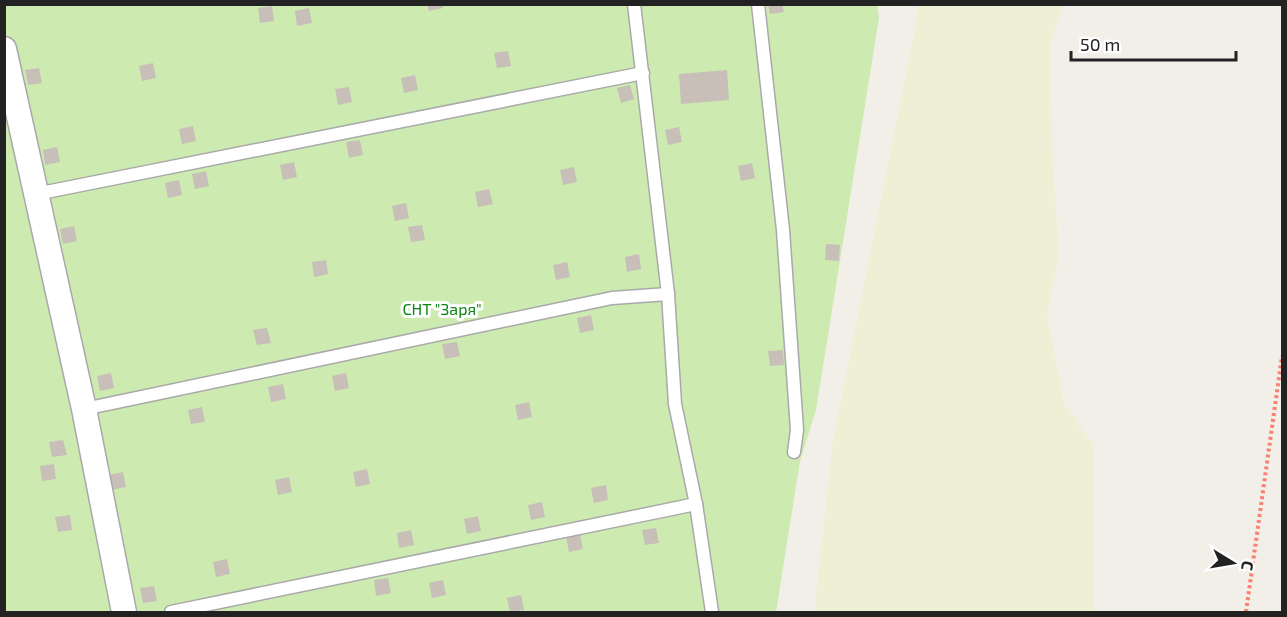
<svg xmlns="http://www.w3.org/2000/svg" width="1287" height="617" font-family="'Exo 2',sans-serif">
	<rect width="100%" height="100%" fill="#f2efe9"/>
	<path fill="#eef0d5" d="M918,5H1064L1049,46L1053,165L1059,256L1047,314L1064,403L1093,445L1094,612H814L833,440L915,27Z"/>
	<path fill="#cdebb0" d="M4,5H877L879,18L816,410L800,461L776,612H5Z"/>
	<g fill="#c7bfb8">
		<path d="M427,4H442L443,8L429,11Z"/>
		<path d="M768,4H782L784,12L770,14Z"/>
		<path d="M272,6L274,21L260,23L258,8Z"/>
		<path d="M309,8L312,23L297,26L295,11Z"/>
		<path d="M508,51L511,66L497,68L494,53Z"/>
		<path d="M153,63L156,78L142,81L139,66Z"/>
		<path d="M39,68L42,83L28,85L25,70Z"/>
		<path d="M727,70L729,100L681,104L679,74Z"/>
		<path d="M415,75L418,90L404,93L401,78Z"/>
		<path d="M630,85L634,99L621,103L617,88Z"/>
		<path d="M349,87L352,102L338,105L335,89Z"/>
		<path d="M193,126L196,141L182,144L179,129Z"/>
		<path d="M679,127L682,142L668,145L665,130Z"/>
		<path d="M360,140L363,155L349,158L346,142Z"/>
		<path d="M57,147L60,162L45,165L43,150Z"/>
		<path d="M294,162L297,177L283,180L280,165Z"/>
		<path d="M752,163L755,178L741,181L738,166Z"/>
		<path d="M574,167L577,182L563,185L560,170Z"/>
		<path d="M206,171L209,186L195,189L192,174Z"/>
		<path d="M179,180L182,195L168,198L165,183Z"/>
		<path d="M489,189L493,204L478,207L475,192Z"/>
		<path d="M406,203L409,218L395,221L392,206Z"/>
		<path d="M422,225L425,240L411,242L408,227Z"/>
		<path d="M74,226L77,241L63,244L60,229Z"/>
		<path d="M826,244L840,245L839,261L825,260Z"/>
		<path d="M639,254L641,269L627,272L625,257Z"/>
		<path d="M326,260L328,274L314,277L312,262Z"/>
		<path d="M567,262L570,277L556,280L553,265Z"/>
		<path d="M591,315L594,330L580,333L577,318Z"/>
		<path d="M267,328L271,343L257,345L253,330Z"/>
		<path d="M457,342L460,356L445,359L442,344Z"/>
		<path d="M783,350L784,365L770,366L768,351Z"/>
		<path d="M111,373L114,388L100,391L97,376Z"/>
		<path d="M346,373L349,388L335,391L332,376Z"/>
		<path d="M283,384L286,399L271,402L268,387Z"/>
		<path d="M529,402L532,417L518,420L515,405Z"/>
		<path d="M202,407L205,422L191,424L188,410Z"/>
		<path d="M63,440L67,455L52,457L49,442Z"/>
		<path d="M54,464L56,479L42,481L40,466Z"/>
		<path d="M367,469L370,484L356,487L353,472Z"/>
		<path d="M123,472L126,487L112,490L109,475Z"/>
		<path d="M289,477L292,492L278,495L275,480Z"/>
		<path d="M606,485L608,500L594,503L591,488Z"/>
		<path d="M542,502L545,517L531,520L528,505Z"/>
		<path d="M70,515L72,530L58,532L55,517Z"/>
		<path d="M478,516L481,531L467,534L464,519Z"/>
		<path d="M656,528L659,543L645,545L642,530Z"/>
		<path d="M411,530L414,545L399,548L397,533Z"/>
		<path d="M580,534L583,549L569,552L566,537Z"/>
		<path d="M227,559L230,574L216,577L213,562Z"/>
		<path d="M388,578L391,593L376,596L374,580Z"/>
		<path d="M443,580L446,595L432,598L429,583Z"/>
		<path d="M154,586L157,601L143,603L140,588Z"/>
		<path d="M521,595L524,610L510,612L507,598Z"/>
	</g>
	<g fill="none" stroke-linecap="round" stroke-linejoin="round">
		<defs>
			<g id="service">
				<path d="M634,4L668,294L675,404L696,504L712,612"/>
				<path d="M758,4L783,230L797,430L794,452"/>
				<path d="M36,194L643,73"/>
				<path d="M84,409L612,298L668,294"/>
				<path d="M171,612L696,504"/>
			</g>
			<path id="minor" d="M4,49L84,409L124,612"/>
		</defs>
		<use href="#service" stroke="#a9a9a9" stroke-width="15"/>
		<use href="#minor" stroke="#a9a9a9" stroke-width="27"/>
		<path stroke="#fa8072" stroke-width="4" stroke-dasharray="3 3" stroke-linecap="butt" d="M1246,612L1282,356"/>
		<use href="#service" stroke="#fff" stroke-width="12"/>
		<use href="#minor" stroke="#fff" stroke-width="24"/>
	</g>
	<g text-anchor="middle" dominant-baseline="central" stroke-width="6" stroke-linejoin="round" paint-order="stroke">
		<g font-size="16" fill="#0c8416" stroke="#fff">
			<text x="442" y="308">СНТ "Заря"</text>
		</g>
	</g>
	<rect width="1287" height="617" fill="none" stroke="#222222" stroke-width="12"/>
	<g transform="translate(1233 563) rotate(101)" stroke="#ffffff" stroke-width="4.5" paint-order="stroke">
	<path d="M0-4.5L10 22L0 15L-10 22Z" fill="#222222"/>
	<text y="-9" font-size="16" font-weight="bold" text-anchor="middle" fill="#222222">С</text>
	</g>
	<path d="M1071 51v9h165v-9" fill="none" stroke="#222222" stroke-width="3"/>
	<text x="1080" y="51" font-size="18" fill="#222222" stroke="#ffffff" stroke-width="4.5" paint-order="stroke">50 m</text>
</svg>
